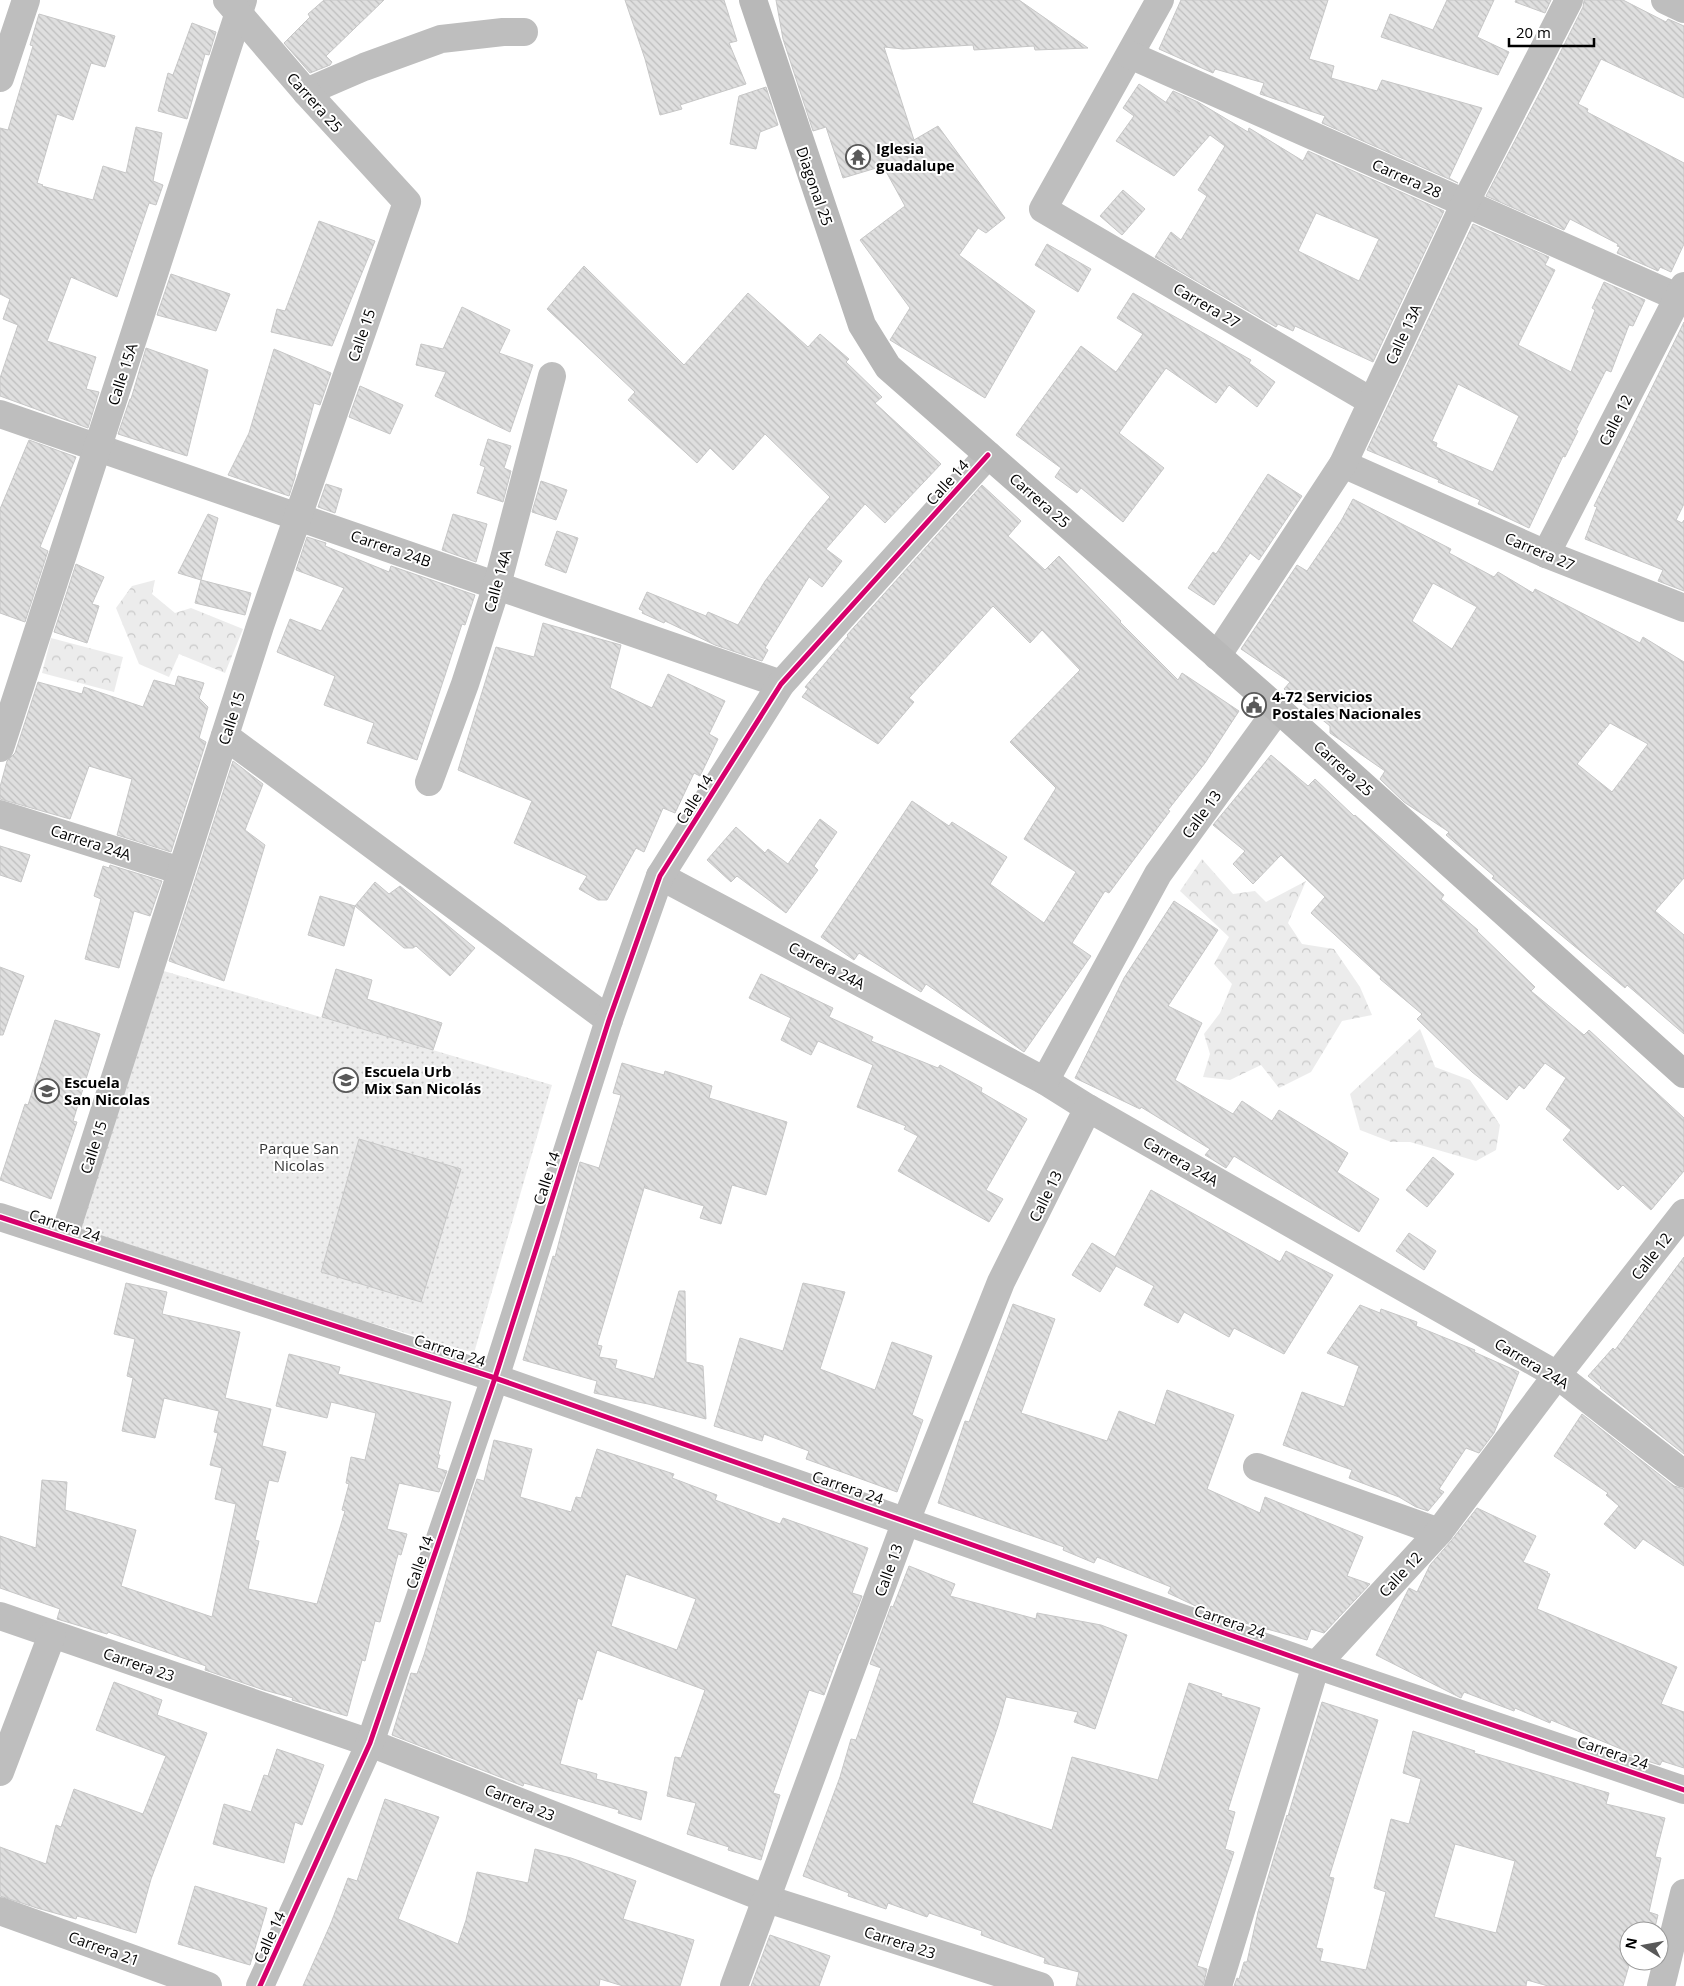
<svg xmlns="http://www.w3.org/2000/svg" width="1684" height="1986" font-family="'Open Sans',sans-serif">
	<defs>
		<pattern id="forest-crowns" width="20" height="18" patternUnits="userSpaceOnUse" patternTransform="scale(1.25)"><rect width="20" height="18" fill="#ececec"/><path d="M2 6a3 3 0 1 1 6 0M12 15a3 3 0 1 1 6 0" fill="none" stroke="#c9c9c9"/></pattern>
		<pattern id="park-dots" width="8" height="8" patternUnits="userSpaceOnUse" patternTransform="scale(1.25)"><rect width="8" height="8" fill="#ececec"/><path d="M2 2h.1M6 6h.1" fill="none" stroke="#c9c9c9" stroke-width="1.8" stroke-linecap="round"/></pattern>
		<pattern id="building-back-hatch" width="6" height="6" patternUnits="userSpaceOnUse" patternTransform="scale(1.25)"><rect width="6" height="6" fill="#dfdfdf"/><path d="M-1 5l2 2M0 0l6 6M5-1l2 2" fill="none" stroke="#bebebe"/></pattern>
	</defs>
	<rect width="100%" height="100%" fill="#fff"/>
	<g fill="url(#forest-crowns)">
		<path d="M155,580L152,594L175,613L191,608L243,629L225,673L179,654L169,677L139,664L116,608L132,586Z"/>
		<path d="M51,638L123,657L114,692L42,673Z"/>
		<path d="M1202,859L1233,894L1255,891L1266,902L1306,881L1288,923L1302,944L1334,949L1360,987L1372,1015L1342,1021L1311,1072L1279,1088L1261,1065L1230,1080L1203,1077L1210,1054L1204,1034L1220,1013L1232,984L1214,964L1229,937L1180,891Z"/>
		<path d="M1420,1029L1435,1067L1470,1080L1500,1125L1496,1150L1476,1161L1410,1142H1391L1360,1130L1350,1094Z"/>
	</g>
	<path fill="url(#park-dots)" d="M157,969L552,1085L474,1353L78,1237Z"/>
	<g fill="url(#building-back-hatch)" stroke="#c7c7c7" fill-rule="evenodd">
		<path d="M324,0H384L326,56L332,62L330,65L310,73L284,43L310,17L308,14Z"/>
		<path d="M625,0H724L737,41L729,43L746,84L680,105L682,109L660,115L645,59Z"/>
		<path d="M776,0H1019L1088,48L1035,50L1034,46L974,50L973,45L903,49L884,47L914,140L938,126L1005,218L986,233L978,228L959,255L1035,311L985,398L890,340L910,308L860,240L905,206L883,166L843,178L826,127L813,131L783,39Z"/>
		<path d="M1181,0H1328L1309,59L1334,66L1331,78L1377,91L1382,80L1482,108L1449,178L1458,183L1322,123L1325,116L1260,94L1264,83L1215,69L1213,73L1159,49Z"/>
		<path d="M1447,0H1494L1477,37L1509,52L1498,75L1381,37L1390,14L1433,30Z"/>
		<path d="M1516,0H1551L1545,13L1515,2Z"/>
		<path d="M1584,0H1623L1666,22L1668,19L1684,26V98L1601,59L1578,104L1588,109L1587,112L1684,163V244L1671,272L1660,267L1658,271L1617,253L1620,247L1617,246L1618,244L1570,219L1564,230L1486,196L1547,79L1583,7Z"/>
		<path d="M39,14L115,36L105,67L91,63L73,120L57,114L37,183L43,185L42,186L93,200L103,166L126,173L136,127L162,133L153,181L163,185L156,205L149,203L117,297L71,277L47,341L96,357L86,389L99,392L88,428L0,396V378L18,325L3,319L10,299L0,294V128L8,130L33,46L30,45Z"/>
		<path d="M192,23L216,32L209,55L205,54L187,119L158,111L168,73L173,75Z"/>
		<path d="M1139,84L1180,112L1166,102L1173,91L1198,102L1248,132L1249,128L1303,161L1308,151L1444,211L1373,362L1295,326L1293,331L1278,324L1276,327L1155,257L1171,232L1181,240L1207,196L1198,190L1225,146L1210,135L1174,176L1116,141L1134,116L1123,108ZM1316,213L1379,239L1359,281L1298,251Z"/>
		<path d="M766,87L778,125L760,132L756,149L730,144L739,96Z"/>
		<path d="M1123,190L1145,209L1122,235L1100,216Z"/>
		<path d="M319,221L375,241L332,346L271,332L277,309L285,311Z"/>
		<path d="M1473,224L1549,257L1545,265L1555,270L1518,345L1571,372L1595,310L1592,308L1604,282L1645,300L1633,326L1629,325L1611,372L1606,370L1576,430L1578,431L1565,457L1563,456L1529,528L1478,504L1480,500L1438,482L1439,480L1367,450ZM1458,384L1519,416L1493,472L1436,447L1437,443L1432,441Z"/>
		<path d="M1047,244L1091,269L1078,292L1035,265Z"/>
		<path d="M584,266L684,365L748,293L808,347L820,334L849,359L846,362L882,397L875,403L941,464L885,523L865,504L826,549L842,561L822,587L809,577L765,648L768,650L762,661L715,645L665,621L664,623L642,613L643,611L639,609L647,592L706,616L708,612L738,625L765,581L809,522L830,497L765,434L733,470L710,448L697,463L628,400L635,392L547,309Z"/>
		<path d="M171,274L230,294L216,331L157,315Z"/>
		<path d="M1133,293L1251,360L1249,363L1275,382L1257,407L1229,385L1216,403L1166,368L1119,433L1164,468L1123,522L1081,488L1077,493L1055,477L1061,468L1016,435L1081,346L1116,372L1143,334L1117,318Z"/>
		<path d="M462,307L510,330L499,353L533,365L510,432L435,396L446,372L416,365L421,344L443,349Z"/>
		<path d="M1684,322V504L1676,520L1682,523L1684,520V591L1658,581L1663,570L1585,539L1597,507L1594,506Z"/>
		<path d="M146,348L208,370L187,456L118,434L130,399H131Z"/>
		<path d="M274,349L331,373L320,405L314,403L295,474H296L289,496L228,475L249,433Z"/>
		<path d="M360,386L403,405L390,434L349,417Z"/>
		<path d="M488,439L511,446L504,468L511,471L503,502L477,493L485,467L480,465Z"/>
		<path d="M29,440L76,457L40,547L48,551L25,622L0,613V509Z"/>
		<path d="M1268,474L1302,496L1259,560L1250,553L1214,605L1188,588L1213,552L1216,554Z"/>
		<path d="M541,481L567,490L556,520L532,512Z"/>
		<path d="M326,484L342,489L335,513L318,507Z"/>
		<path d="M982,485L1021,521L1008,536L1045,570L1059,556L1121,621L1120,622L1178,680L1182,673L1239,711L1205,763L1168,810L1170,811L1109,893L1105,891L1072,943L1091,956L1024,1052L926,984L921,992L859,953L854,960L821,937L912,801L949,826L952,822L1007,857L990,884L1044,923L1076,872L1024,839L1056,788L1010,742L1080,670L1042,630L1030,643L993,606L909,698L914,702L878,744L802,697L808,689L805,687L848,636L847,635Z"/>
		<path d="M1353,499L1451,549L1449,553L1494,577L1498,572L1533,593L1535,589L1640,643L1643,637L1684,662V878L1655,911L1684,935V1034L1627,985L1625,988L1492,878L1494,876L1446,835L1449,832L1404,802L1380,779L1385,771L1330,733V726L1284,689L1290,682L1241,649L1297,565L1307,571L1341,521ZM1433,583L1477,607L1452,649L1412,621ZM1610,723L1648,744L1612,792L1577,764Z"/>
		<path d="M208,514L218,518L201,580L178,573Z"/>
		<path d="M453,514L487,524L476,562L442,550Z"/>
		<path d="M557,531L578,538L566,573L545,565Z"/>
		<path d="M307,537L326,543L325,546L389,572L391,566L475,595L465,625L462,624L417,760L367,743L374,723L324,705L335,676L277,652L290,619L321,631L344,588L296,570Z"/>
		<path d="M76,564L104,577L92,604L99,606L87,643L54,632Z"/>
		<path d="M201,580L251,593L245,615L195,603Z"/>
		<path d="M543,623L621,645L610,688L652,708L668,674L725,701L709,734L718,739L700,776L694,773L675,813L663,808L644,852L636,848L607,900H598L579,889L587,876L514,843L532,801L458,770L496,647L534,657Z"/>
		<path d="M178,676L204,683L199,698L208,707L199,738L206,742L171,852L117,835L132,779L89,766L70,819L0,799V787L7,761L15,753L38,682L82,694L84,687L143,707L154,680L175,686Z"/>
		<path d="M1271,755L1308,786L1315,779L1354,816L1355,815L1444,895L1441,899L1478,930L1477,931L1535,987L1531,991L1584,1035L1589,1030L1684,1118V1171L1651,1210L1623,1185L1618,1190L1563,1140L1571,1130L1546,1109L1566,1078L1545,1063L1524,1089L1519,1085L1507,1100L1472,1072L1417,1019L1422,1014L1380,979L1381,977L1311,913L1325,897L1281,855L1253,884L1233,864L1245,851L1213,825Z"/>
		<path d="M233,761L263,784L245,830L265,845L224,981L169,961Z"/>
		<path d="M820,819L837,832L814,866L818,870L786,913L737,876L731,882L707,860L736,827L765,853L768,849L788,864Z"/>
		<path d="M0,846L30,855L21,882L0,875Z"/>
		<path d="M110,865L162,881L150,916L134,911L119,968L85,959L101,899L94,896L103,866L109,868Z"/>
		<path d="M375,882L389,894L400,886L475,948L450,976L416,946L413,948H404L355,906Z"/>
		<path d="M320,896L355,906L344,946L308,935Z"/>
		<path d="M1174,901L1218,930L1168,1006L1202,1023L1175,1080L1233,1114L1242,1101L1272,1121L1279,1110L1348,1153L1337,1172L1379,1199L1359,1232L1234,1156L1226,1168L1205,1155L1210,1149L1141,1107L1140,1109L1075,1078L1124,978Z"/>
		<path d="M0,967L24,976L3,1035H0Z"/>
		<path d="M336,969L372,980L367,999L442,1023L433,1050L322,1017Z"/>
		<path d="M761,974L833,1008L829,1017L873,1037L871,1041L938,1068L940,1065L982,1088L981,1092L1027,1119L986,1190L1003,1199L989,1222L898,1171L918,1136L904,1129L906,1126L857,1107L873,1065L818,1041L811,1055L781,1040L791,1018L749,998Z"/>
		<path d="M55,1020L100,1034L73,1121L77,1122L51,1199L0,1180L25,1104L28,1105Z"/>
		<path d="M622,1063L664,1075L665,1071L712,1086L709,1098L787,1122L766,1195L732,1185L721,1224L700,1218L704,1206L645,1188V1185L597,1345L602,1346L599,1357L617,1360L615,1368L654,1379L679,1291H685L686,1362L703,1366L706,1419L648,1404L594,1393L597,1381L523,1360L553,1256L555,1257L580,1162L599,1168L621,1095L613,1093Z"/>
		<path d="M359,1139L461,1169L421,1302L321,1272Z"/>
		<path d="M1433,1157L1454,1174L1427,1207L1406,1190Z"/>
		<path d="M1151,1190L1280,1262L1286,1251L1333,1275L1284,1354L1234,1328L1229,1337L1184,1312L1178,1323L1144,1305L1154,1286L1116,1266L1100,1292L1072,1275L1092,1243L1115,1257Z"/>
		<path d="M1409,1233L1436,1251L1424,1270L1396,1251Z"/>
		<path d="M1684,1257V1454L1600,1388L1601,1387L1588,1376L1613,1348L1615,1350Z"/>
		<path d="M126,1283L167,1292L162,1314L240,1332L225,1398L271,1409L262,1446L286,1452L278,1482L269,1480L255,1540L259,1541L248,1589L317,1604L345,1511L342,1510L349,1484L346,1483L351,1457L365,1460L376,1413L331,1402L327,1418L276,1406L289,1354L340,1367L338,1374L451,1402L438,1455H440L437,1468L447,1471L439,1492L399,1483L387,1529L407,1534L401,1555L398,1554L380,1622L375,1621L365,1661L362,1660L347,1716L312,1706L292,1700L293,1698L264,1690L205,1670L206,1666L108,1632L107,1634L57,1619L60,1609L0,1588V1536L36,1548L42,1480L67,1482L65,1510L136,1530L121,1586L212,1617L236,1504L215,1499L222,1468L210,1465L218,1433L214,1432L219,1411L164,1398L155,1438L122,1431L133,1378L127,1376L135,1339L114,1334Z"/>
		<path d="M803,1283L845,1292L820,1369L875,1390L892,1342L932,1356L912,1415L923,1420L897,1492L806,1459L809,1451L764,1434L762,1441L714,1426L740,1338L783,1351Z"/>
		<path d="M1013,1304L1055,1319L1021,1413L1107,1441L1119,1411L1155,1425L1167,1390L1234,1415L1207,1489L1260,1513L1265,1497L1363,1537L1347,1576L1370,1584L1324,1633L1311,1629L1307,1640L1234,1620L1202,1609L1168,1593L1171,1587L1097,1557L1094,1563L1063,1550L1064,1547L938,1503L965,1421L969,1422Z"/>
		<path d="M1360,1305L1380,1313L1381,1309L1417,1322L1416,1326L1475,1350L1474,1352L1519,1372L1494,1433L1479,1453L1466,1448L1439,1489L1444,1492L1428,1511L1416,1507L1399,1497L1349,1478L1352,1470L1283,1445L1302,1392L1344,1407L1359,1366L1327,1353Z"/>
		<path d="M1582,1414L1674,1486L1684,1489V1566L1643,1539L1635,1549L1604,1524L1619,1506L1606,1495L1608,1493L1554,1456Z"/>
		<path d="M494,1440L532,1449L520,1497L571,1512L576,1497L581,1498L597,1449L674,1474L672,1478L717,1495L715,1500L780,1524L783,1518L868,1548L852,1593L862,1596L840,1653H839L824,1695L809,1690L773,1793L780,1795L761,1860L728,1850L729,1847L687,1834L696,1803L667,1796L675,1757L681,1758L705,1690L597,1650L582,1700L578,1698L560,1764L597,1774L596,1779L647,1792L641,1820L618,1813L619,1810L524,1783L523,1786L518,1784L392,1735L411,1673L417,1674L424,1655L469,1503L477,1479L484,1481ZM626,1574L696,1599L677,1650L611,1626Z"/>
		<path d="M1477,1508L1536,1536L1523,1562L1548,1572L1547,1573L1550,1574L1537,1609L1677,1667L1661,1704L1684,1712V1768L1662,1761L1660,1765L1625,1754L1626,1751L1551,1720L1550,1723L1515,1708L1514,1711L1464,1692L1461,1698L1376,1655L1409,1588L1417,1592L1430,1565L1451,1541Z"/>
		<path d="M909,1566L955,1584L950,1596L1036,1619L1037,1613L1101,1625L1127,1635L1095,1729L1074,1722L1078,1712L1006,1697L998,1726L972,1803L1052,1830L1072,1757L1158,1780L1189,1683L1222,1694L1221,1696L1260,1708L1228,1810L1235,1812L1225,1849L1234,1852L1197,1966L1207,1969L1203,1986H1076L1079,1972L1044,1963L1045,1958L981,1935L982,1931L929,1913L927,1917L888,1903L886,1909L848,1896L849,1893L803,1876L840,1777L851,1739L856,1740L881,1668L870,1664L891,1606L893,1607Z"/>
		<path d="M114,1682L162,1700L157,1715L207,1733L151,1879L136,1933L106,1924L77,1916L76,1919L37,1908L0,1896V1847L46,1864L56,1825L61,1827L74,1789L143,1814L166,1756L96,1730Z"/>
		<path d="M1322,1702L1378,1720L1329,1877L1334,1878L1316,1948L1323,1949L1320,1961L1366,1970L1386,1892L1374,1888L1391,1819L1409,1824L1421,1779L1403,1773L1413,1731L1475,1751L1474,1753L1609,1793L1606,1804L1665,1818L1655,1857L1661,1858L1649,1912L1658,1915L1654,1931H1629V1961H1646L1645,1966L1630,1962L1623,1986H1548L1527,1980L1526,1986H1234L1237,1978L1239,1979L1244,1962H1247L1258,1912L1274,1857L1287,1815L1288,1816ZM1455,1844L1515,1861L1496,1933L1434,1917Z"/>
		<path d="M277,1749L324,1765L302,1825L295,1822L284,1863L213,1844L224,1804L251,1812L264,1775L268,1776Z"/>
		<path d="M385,1799L439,1817L398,1919L458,1944L466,1920L477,1872L528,1883L535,1849L571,1858L636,1881L623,1919L694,1940L680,1986H623L600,1979L599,1986H303L331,1923L348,1878L357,1881Z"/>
		<path d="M195,1886L267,1908L250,1965L178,1944Z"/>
		<path d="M770,1935L830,1956L819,1986H751Z"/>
	</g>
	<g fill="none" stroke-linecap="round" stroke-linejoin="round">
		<g stroke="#bebebe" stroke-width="28">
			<path d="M1160,0L1043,209L1371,401"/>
			<path d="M1665,0L1684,9"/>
			<path d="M1130,55L1684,300"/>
			<path d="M0,78L26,0"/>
			<path d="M306,92L364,67L441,39L503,32H524"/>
			<path d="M0,414L781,684"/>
			<path d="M1546,554L1684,286"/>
			<path d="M225,736L609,1020"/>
			<path d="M0,748L243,0"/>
			<path d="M429,782L465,684L497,585L552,376"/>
			<path d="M0,814L181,871"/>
			<path d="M660,876L1045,1081L1088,1108L1557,1375L1684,1474"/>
			<path d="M1045,1081L1158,874L1278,709"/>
			<path d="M0,1217L495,1378L1316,1665L1684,1790"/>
			<path d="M64,1237L260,626L407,202L306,92L227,0"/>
			<path d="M1257,1467L1439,1532"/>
			<path d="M0,1616L370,1743L767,1899L1040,1986"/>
			<path d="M0,1772L52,1635"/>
			<path d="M260,1986L370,1743L495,1378L609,1020L660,876L781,684L988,455"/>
			<path d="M734,1986L906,1521L1001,1282L1088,1108"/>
		</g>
		<g stroke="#bebebe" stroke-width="28">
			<path d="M1343,464L1546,554L1684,608"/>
			<path d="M1217,656L1343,464L1465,203L1569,0"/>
			<path d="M0,1911L208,1986"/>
			<path d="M1218,1986L1316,1665L1439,1532L1557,1375L1684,1213"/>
			<path d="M1661,1986L1684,1893"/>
		</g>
		<path stroke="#b8b8b8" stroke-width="28" d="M753,0L862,325L888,367L1278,709L1684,1074"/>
		<defs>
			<g id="cycleway">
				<path d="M0,1217L495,1378L1316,1665L1684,1790"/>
				<path d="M260,1986L370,1743L495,1378L609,1020L660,876L781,684L988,455"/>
			</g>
		</defs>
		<use href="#cycleway" stroke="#fff" stroke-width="8"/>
		<use href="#cycleway" stroke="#d6006c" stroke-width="5"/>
	</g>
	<defs>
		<symbol id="temple-ring" viewBox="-11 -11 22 22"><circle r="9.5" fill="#fff" stroke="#595959" stroke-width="1.5"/><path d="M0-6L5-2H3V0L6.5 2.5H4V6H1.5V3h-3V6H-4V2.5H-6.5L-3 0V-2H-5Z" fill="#595959"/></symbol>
		<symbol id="civic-ring" viewBox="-11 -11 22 22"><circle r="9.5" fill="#fff" stroke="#595959" stroke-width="1.5"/><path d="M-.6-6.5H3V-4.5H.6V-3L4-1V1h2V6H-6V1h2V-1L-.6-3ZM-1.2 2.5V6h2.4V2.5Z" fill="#595959"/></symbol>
		<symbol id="school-ring" viewBox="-11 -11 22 22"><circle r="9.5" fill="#fff" stroke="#595959" stroke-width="1.5"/><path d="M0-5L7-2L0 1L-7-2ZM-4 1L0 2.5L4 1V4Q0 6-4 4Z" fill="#595959"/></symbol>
	</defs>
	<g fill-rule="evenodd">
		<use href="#temple-ring" x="844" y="143" width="28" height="28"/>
		<use href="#civic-ring" x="1240" y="691" width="28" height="28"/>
		<use href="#school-ring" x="332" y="1066" width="28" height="28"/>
		<use href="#school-ring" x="33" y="1077" width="28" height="28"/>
	</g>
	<g text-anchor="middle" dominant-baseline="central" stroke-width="4" stroke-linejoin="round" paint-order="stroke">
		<g font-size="15" fill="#000" stroke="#fff">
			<text transform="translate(315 102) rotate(48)">Carrera 25</text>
			<text transform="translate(1407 178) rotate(24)">Carrera 28</text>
			<text transform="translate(815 186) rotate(71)">Diagonal 25</text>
			<text transform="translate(1207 305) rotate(30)">Carrera 27</text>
			<text transform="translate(1403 334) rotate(-65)">Calle 13A</text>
			<text transform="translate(361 335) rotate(-71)">Calle 15</text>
			<text transform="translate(122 374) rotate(-72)">Calle 15A</text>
			<text transform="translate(1615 420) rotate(-63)">Calle 12</text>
			<text transform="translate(947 482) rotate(-48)">Calle 14</text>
			<text transform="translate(1040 500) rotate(41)">Carrera 25</text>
			<text transform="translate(391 548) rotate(19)">Carrera 24B</text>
			<text transform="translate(1540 551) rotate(23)">Carrera 27</text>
			<text transform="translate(497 581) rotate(-74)">Calle 14A</text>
			<text transform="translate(231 718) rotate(-72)">Calle 15</text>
			<text transform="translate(1344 768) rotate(42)">Carrera 25</text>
			<text transform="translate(694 799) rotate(-58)">Calle 14</text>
			<text transform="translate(1201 814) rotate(-54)">Calle 13</text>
			<text transform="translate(91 842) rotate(18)">Carrera 24A</text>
			<text transform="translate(827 965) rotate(28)">Carrera 24A</text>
			<text transform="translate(93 1147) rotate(-72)">Calle 15</text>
			<text transform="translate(1181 1161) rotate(30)">Carrera 24A</text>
			<text transform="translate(546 1178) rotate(-72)">Calle 14</text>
			<text transform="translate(1045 1196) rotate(-64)">Calle 13</text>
			<text transform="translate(65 1225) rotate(18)">Carrera 24</text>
			<text transform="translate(1651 1256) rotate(-52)">Calle 12</text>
			<text transform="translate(450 1350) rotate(18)">Carrera 24</text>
			<text transform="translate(1532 1363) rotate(31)">Carrera 24A</text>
			<text transform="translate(848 1487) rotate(19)">Carrera 24</text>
			<text transform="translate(419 1562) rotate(-71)">Calle 14</text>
			<text transform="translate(888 1570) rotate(-70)">Calle 13</text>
			<text transform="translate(1400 1574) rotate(-47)">Calle 12</text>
			<text transform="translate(1230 1621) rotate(19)">Carrera 24</text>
			<text transform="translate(139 1664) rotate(19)">Carrera 23</text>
			<text transform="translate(1613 1752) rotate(19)">Carrera 24</text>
			<text transform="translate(520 1802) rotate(22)">Carrera 23</text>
			<text transform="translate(269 1937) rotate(-66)">Calle 14</text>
			<text transform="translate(900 1942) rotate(18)">Carrera 23</text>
			<text transform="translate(104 1948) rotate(20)">Carrera 21</text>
		</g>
		<g font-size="15" font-weight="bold" fill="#000" stroke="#fff" text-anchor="start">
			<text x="876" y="148">Iglesia<tspan x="876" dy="17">guadalupe</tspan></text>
			<text x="1272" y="696">4-72 Servicios<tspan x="1272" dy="17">Postales Nacionales</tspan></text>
			<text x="364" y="1071">Escuela Urb<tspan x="364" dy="17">Mix San Nicolás</tspan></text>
			<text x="64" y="1082">Escuela<tspan x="64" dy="17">San Nicolas</tspan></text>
		</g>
		<g font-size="15" fill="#333" stroke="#fff">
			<text x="299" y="1148">Parque San<tspan x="299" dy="17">Nicolas</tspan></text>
		</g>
	</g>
	<g transform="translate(1644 1946) rotate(281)"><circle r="24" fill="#ffffff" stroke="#999999"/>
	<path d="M0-4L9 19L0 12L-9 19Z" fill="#595959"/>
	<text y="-8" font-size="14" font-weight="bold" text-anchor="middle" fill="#000000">N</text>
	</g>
	<path d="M1509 38v8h85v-8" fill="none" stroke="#000000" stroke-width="2.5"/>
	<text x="1516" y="38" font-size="15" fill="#000000" stroke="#ffffff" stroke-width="4" paint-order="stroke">20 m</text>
</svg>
